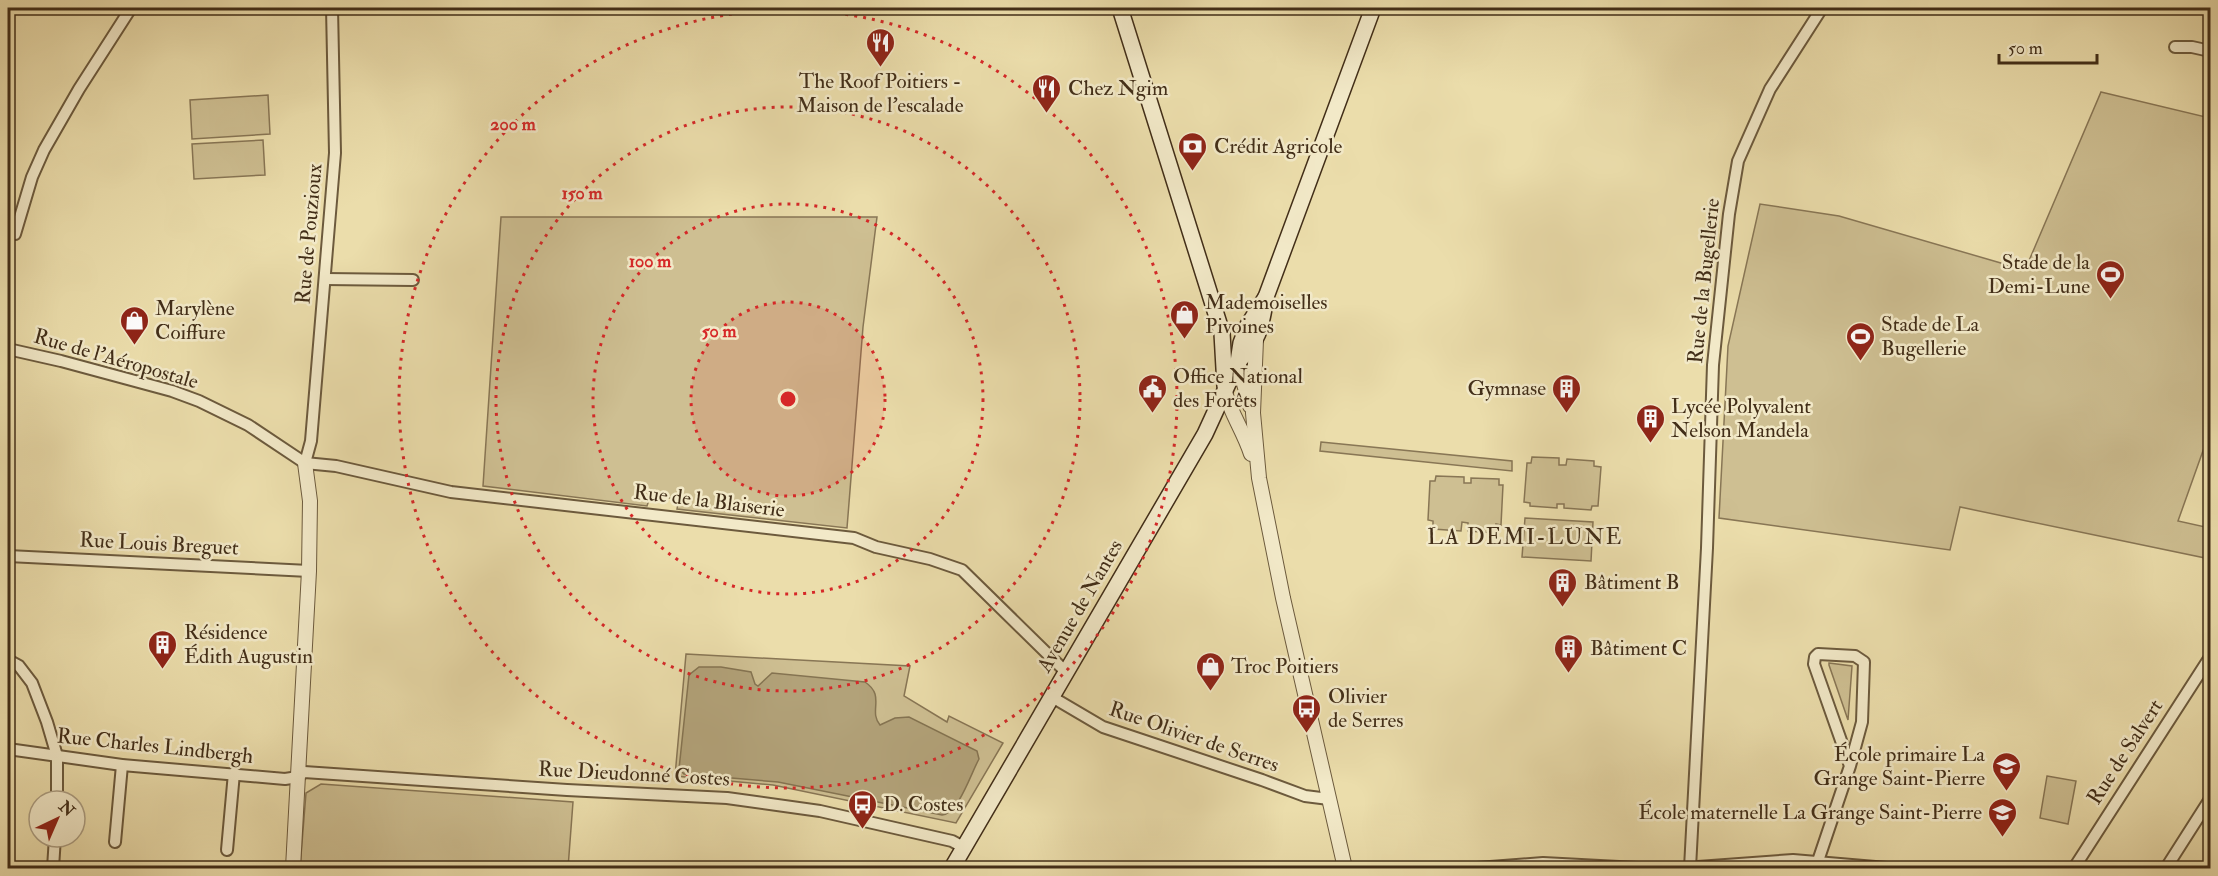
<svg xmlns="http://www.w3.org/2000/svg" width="2218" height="876" font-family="'IM FELL Double Pica',serif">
	<rect width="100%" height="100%" fill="#ebddab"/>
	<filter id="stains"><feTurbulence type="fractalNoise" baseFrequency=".00333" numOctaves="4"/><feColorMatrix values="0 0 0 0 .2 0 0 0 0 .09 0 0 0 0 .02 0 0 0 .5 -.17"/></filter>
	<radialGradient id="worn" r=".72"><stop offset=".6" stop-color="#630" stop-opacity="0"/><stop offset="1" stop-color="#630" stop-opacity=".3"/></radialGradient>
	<g fill="#cebf92" stroke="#887655" stroke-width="1.5">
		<path d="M2101,92L2210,118V431L2178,521L2210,528V559L1960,507L1950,550L1719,518L1728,346L1760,204L1839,216L2025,270Z"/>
		<path d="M268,95L270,134L192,139L190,100Z"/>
		<path d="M263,140L265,175L194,179L192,144Z"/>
		<path d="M501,217H877L863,327L847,528L677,509L678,504L676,500L664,496L650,497L647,506L483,486Z"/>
		<path d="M1321,442L1512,461V471L1320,451Z"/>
		<path d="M1532,457L1559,458V465H1566L1567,459L1594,461V466L1601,467L1598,506H1592L1591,510L1564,508V504H1557V508L1530,506V503L1524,502L1527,463H1531Z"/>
		<path d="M1436,476L1464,477V483H1471V478L1499,479V485H1503L1501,525L1496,524V533L1468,531V523L1462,522L1461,531L1433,529V521L1428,520L1430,481H1435Z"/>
		<path d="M1525,518L1593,522L1591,561L1522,557Z"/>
		<path d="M686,654L910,666L904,696L947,722L949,716L1003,743L956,823L773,785L675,776Z"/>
		<path d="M1829,663L1852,666L1848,720L1829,665Z"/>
		<path d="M2047,776L2076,781L2068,824L2040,818Z"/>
		<path d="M321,784L573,802L568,868H300L306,793Z"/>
	</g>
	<path fill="#b2a279" stroke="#857452" stroke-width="1.5" d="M699,667H721L751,672L755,684L758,686L772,673L865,682C886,696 868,711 880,725L895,718L909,717L977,751L979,759C971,773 959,813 942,815L778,782L684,774L679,769L689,675Z"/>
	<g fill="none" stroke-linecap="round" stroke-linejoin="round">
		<defs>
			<g id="minor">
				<path d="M2175,47H2192L2210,51"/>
				<path d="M8,234H15L32,177L44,150L79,89L131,8"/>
				<path d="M325,279L413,280"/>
				<path d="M8,349L61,361L172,391L199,401L248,425L305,463L336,466L451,492L854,538L876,547L930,559L962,570L1066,672"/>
				<path d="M305,463L311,441L335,153L332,8"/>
				<path d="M8,556L309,571"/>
				<path d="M8,660L19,666L32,683L47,722L57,756V801"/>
				<path d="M1052,697L1103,727L1262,780L1305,796L1329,799"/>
				<path d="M8,749L122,765L285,779L298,777L304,772L567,790L727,798L820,811L952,841L965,848"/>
				<path d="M115,842L122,765"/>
				<path d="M227,850L234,773"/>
				<path d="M1818,861L1850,766L1814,664L1815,657L1818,654L1855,656L1864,662L1862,722L1850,766"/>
				<path d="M53,868L55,837"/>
				<path d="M1477,868L1543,863L1638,868"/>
				<path d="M1684,868L1793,860L1887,868"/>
				<path d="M1690,868L1707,548L1713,365L1729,214L1738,161L1770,89L1822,8"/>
				<path d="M2074,868L2210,657"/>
				<path d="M2166,868L2210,799"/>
			</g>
			<g id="tertiary">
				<path d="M1256,340L1253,413L1259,478L1283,598L1345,868"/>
				<path d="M1238,362L1250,406"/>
				<path d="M1225,392C1231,414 1244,432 1251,454"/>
				<path d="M293,868L309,571L310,501L305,463"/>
			</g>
			<g id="secondary">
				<path d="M1120,8L1222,333L1225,386"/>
				<path d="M1238,362C1260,339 1261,327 1266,297L1373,8"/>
				<path d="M952,868L1205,434L1238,362L1241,343L1248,325L1266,297"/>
			</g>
		</defs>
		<use href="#minor" stroke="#6c5a3d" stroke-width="14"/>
		<use href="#tertiary" stroke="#6c5a3d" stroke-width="16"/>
		<use href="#secondary" stroke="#422e18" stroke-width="18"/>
		<use href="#minor" stroke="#f2e9c8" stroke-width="10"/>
		<use href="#tertiary" stroke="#f2e9c8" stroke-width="14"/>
		<use href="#secondary" stroke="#f2e9c8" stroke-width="15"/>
	</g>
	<circle cx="788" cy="399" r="97" fill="#d62828" fill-opacity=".12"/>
	<g fill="none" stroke="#d62828" stroke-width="3" stroke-dasharray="3 6">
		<circle cx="788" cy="399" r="97"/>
		<circle cx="788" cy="399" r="195"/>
		<circle cx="788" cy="399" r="292"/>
		<circle cx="788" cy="399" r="389"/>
	</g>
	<defs>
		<symbol id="restaurant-pin" viewBox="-11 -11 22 30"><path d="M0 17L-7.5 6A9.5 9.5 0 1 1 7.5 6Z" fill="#8f2418" stroke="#f2e9c8"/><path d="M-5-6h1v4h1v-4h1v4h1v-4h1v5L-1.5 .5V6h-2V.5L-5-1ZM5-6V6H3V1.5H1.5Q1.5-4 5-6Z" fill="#fff"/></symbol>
		<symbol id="bank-pin" viewBox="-11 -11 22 30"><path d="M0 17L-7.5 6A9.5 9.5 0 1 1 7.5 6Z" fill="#8f2418" stroke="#f2e9c8"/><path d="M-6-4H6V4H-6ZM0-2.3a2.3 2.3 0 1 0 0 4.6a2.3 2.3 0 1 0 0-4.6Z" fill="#fff"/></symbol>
		<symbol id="stadium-pin" viewBox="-11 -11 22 30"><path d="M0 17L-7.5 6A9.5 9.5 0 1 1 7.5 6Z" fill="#8f2418" stroke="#f2e9c8"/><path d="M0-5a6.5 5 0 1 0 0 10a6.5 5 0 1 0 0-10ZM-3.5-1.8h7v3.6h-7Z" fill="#fff"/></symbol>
		<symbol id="shop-pin" viewBox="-11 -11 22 30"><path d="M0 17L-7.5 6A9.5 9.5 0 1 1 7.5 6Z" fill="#8f2418" stroke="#f2e9c8"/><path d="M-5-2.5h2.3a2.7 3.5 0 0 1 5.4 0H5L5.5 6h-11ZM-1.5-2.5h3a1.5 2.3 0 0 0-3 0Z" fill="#fff"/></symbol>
		<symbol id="civic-pin" viewBox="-11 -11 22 30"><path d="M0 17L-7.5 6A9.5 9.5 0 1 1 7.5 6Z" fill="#8f2418" stroke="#f2e9c8"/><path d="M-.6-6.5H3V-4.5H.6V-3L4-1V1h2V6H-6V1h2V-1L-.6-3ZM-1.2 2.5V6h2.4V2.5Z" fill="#fff"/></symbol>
		<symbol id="building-pin" viewBox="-11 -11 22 30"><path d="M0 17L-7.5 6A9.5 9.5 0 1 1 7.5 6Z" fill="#8f2418" stroke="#f2e9c8"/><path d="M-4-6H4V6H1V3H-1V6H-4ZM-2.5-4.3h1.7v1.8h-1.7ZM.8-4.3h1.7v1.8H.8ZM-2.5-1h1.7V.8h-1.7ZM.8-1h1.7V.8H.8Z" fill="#fff"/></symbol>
		<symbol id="bus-pin" viewBox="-11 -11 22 30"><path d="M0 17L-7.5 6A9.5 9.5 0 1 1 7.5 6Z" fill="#8f2418" stroke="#f2e9c8"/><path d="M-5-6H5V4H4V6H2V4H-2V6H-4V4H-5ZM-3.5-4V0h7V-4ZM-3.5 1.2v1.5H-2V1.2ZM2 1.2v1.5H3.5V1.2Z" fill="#fff"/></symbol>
		<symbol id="school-pin" viewBox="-11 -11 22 30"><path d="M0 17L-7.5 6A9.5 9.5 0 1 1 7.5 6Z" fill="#8f2418" stroke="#f2e9c8"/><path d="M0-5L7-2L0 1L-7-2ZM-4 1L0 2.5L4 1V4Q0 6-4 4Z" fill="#fff"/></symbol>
	</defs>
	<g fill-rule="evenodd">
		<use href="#restaurant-pin" x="864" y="26" width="33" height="45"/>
		<use href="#restaurant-pin" x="1030" y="72" width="33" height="45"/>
		<use href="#bank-pin" x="1176" y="130" width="33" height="45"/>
		<use href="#stadium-pin" x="2094" y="258" width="33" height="45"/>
		<use href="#shop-pin" x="1168" y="298" width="33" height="45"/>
		<use href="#shop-pin" x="118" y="304" width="33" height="45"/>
		<use href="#stadium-pin" x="1844" y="320" width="33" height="45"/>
		<use href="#civic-pin" x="1136" y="372" width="33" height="45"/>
		<use href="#building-pin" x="1550" y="372" width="33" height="45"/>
		<use href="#building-pin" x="1634" y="402" width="33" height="45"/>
		<use href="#building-pin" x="1546" y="566" width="33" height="45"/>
		<use href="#building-pin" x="146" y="628" width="33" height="45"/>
		<use href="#building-pin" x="1552" y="632" width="33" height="45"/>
		<use href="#shop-pin" x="1194" y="650" width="33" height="45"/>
		<use href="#bus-pin" x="1290" y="692" width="33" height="45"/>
		<use href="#school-pin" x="1990" y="750" width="33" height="45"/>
		<use href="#bus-pin" x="846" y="788" width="33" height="45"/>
		<use href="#school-pin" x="1986" y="796" width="33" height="45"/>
	</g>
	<g text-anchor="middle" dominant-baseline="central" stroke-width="5" stroke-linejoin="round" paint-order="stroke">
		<g font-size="21" fill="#422e18" stroke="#f2e9c8" text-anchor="start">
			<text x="880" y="81" text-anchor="middle">The Roof Poitiers -<tspan x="880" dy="24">Maison de l'escalade</tspan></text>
			<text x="1068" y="88">Chez Ngim</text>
			<text x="1214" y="146">Crédit Agricole</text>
			<text x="2090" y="262" text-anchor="end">Stade de la<tspan x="2090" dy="24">Demi-Lune</tspan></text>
			<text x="1205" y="302">Mademoiselles<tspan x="1205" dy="24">Pivoines</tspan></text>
			<text x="155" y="308">Marylène<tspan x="155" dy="24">Coiffure</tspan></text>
			<text x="1881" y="324">Stade de La<tspan x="1881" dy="24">Bugellerie</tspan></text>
			<text x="1173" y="376">Office National<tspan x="1173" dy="24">des Forêts</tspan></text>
			<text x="1546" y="388" text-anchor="end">Gymnase</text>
			<text x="1671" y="406">Lycée Polyvalent<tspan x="1671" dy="24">Nelson Mandela</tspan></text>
			<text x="1584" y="582">Bâtiment B</text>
			<text x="184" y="632">Résidence<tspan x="184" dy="24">Édith Augustin</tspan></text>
			<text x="1590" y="648">Bâtiment C</text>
			<text x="1231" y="666">Troc Poitiers</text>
			<text x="1328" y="696">Olivier<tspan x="1328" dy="24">de Serres</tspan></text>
			<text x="1985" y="754" text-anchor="end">École primaire La<tspan x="1985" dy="24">Grange Saint-Pierre</tspan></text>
			<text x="883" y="804">D. Costes</text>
			<text x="1982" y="812" text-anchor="end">École maternelle La Grange Saint-Pierre</text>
		</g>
		<g font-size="21" fill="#422e18" stroke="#f2e9c8">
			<text transform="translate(309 234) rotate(-85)">Rue de Pouzioux</text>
			<text transform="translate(1704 281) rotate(-84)">Rue de la Bugellerie</text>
			<text transform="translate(116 359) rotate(16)">Rue de l'Aéropostale</text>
			<text transform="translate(709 501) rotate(7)">Rue de la Blaiserie</text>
			<text transform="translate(159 544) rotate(3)">Rue Louis Breguet</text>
			<text transform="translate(1080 606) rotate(-60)">Avenue de Nantes</text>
			<text transform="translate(1194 737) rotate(19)">Rue Olivier de Serres</text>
			<text transform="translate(155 746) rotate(6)">Rue Charles Lindbergh</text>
			<text transform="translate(2125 752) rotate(-57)">Rue de Salvert</text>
			<text transform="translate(634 774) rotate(3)">Rue Dieudonné Costes</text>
		</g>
		<g font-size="22" letter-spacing="1.5" fill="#422e18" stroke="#f2e9c8">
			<text x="1525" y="537">LA DEMI-LUNE</text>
		</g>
	</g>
	<circle cx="788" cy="399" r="9" fill="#d62828" stroke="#f2e9c8" stroke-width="3"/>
	<g font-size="18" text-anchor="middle" font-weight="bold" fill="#d62828" stroke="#f2e9c8" stroke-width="5" stroke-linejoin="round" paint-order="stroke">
		<text x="513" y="130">200 m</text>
		<text x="582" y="199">150 m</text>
		<text x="650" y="267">100 m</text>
		<text x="719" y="337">50 m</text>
	</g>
	<rect width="2218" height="876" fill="none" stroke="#ebddab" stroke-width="30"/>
	<rect x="9" y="9" width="2200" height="858" fill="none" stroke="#422e18" stroke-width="3"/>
	<rect x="15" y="15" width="2188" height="846" fill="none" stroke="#422e18" stroke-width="1.5"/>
	<g transform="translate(57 819) rotate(44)"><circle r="28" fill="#f2e9c8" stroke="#ac9e82" stroke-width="1.5"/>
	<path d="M0-4.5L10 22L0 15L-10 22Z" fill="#8f2418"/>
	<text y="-9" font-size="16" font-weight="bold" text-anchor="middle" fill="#422e18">N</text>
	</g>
	<path d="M1999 54v9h98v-9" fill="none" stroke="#422e18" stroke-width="3"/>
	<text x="2008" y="54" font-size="18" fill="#422e18" stroke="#f2e9c8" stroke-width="4.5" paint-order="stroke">50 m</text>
	<rect width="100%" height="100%" filter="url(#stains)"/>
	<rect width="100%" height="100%" fill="url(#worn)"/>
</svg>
